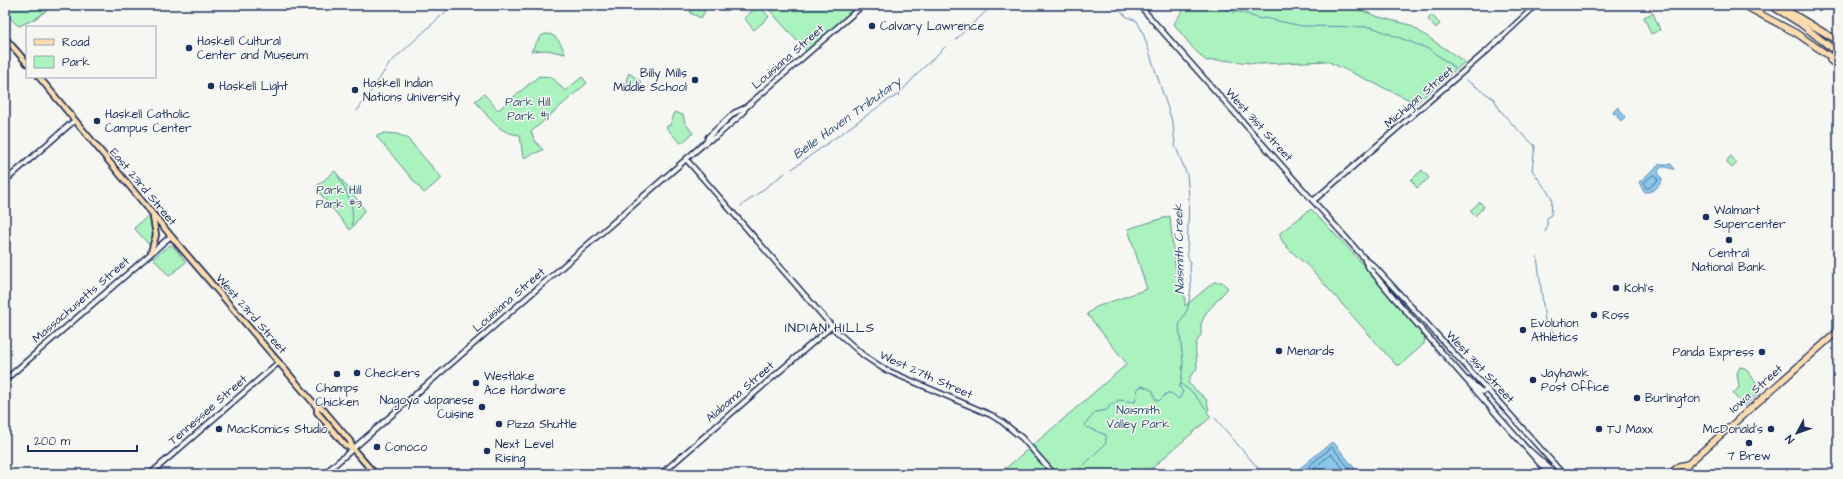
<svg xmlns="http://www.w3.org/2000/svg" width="1843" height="479" font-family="'Architects Daughter',sans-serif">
	<rect width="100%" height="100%" fill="#f6f6f2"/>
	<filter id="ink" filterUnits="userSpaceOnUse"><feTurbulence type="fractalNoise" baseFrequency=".025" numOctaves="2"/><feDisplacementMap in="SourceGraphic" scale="8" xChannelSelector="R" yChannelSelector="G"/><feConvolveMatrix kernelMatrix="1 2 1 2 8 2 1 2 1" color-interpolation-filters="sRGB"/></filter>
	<g filter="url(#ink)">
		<g fill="#aaf2be" stroke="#62908e">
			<path d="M5,5H54L35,19L19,26C12,22 5,12 5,5Z"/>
			<path d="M102,5H132L120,9Z"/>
			<path d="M695,5H698L705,11L701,18L690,13Z"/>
			<path d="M759,5L769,17L754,30L744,18Z"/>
			<path d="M765,5H860L806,51Z"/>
			<path d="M1186,5H1347L1379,17L1410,25L1465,62L1416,103L1327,61L1260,64L1221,60L1206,61L1192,47L1174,24Z"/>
			<path d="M1653,13L1660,30L1651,34L1644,17Z"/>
			<path d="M1432,15L1440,24L1435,28L1428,19Z"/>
			<path d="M545,34C557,33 562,45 565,54L547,50L531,51L540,37Z"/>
			<path d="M629,73L641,82L638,84L642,89L641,91H637L626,80Z"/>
			<path d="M539,76L552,77L565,91L582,77L587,83L531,132L536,142L543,150L523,158L520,135C497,133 490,118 475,101L484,94L498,110Z"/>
			<path d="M675,112L683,115L685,123L693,133L682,143L678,141L666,127L670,125Z"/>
			<path d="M385,133L397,134L407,138L442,178L424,193L376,136Z"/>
			<path d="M1731,156L1737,163L1732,168L1727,163L1728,159Z"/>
			<path d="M1422,170L1429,178L1417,188L1411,180Z"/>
			<path d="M335,171L365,210L350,230L317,190L318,185Z"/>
			<path d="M1480,202L1484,207L1475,216L1470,211Z"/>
			<path d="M1311,209L1352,252L1425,337L1424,344L1400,365H1396L1311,269C1304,262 1278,243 1280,233Z"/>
			<path d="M148,216L155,230L151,247L134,228Z"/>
			<path d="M1170,216C1172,236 1174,282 1185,296V306L1214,282H1222L1228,288L1206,313L1201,324V335C1192,345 1197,355 1197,366C1197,371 1194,371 1192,374C1190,376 1190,380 1188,383L1206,399L1209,409L1207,412L1211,417L1145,474H1056L1032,446L1127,364L1087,314L1096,307L1147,289L1128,229Z"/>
			<path d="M170,245L174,247L186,262L169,276L153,258Z"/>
			<path d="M1740,367L1745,368L1760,387L1758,394L1744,406L1733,394L1739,387L1737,373Z"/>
			<path d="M1028,449L1051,474H999Z"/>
		</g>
		<g fill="#8ac7ea" stroke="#5e8ab2">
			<path d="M1618,107L1625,117L1621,121L1617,117L1618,115L1616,113L1614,114L1613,112Z"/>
			<path d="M1660,164H1671L1674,169C1668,169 1662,163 1658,172L1662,179C1661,186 1652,193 1644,192L1639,182Z"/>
			<path d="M1332,442L1335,444L1359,474H1293Z"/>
		</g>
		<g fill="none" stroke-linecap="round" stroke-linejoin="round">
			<g stroke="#476c96" stroke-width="1">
				<path d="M1653,175H1655L1658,180L1649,188H1646L1644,183Z"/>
				<path d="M1299,474L1332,447L1354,474"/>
				<path d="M1307,474L1331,454L1348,474"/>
			</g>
			<g stroke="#5e8ab2" stroke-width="1">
				<path d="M1202,5L1210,8L1215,5"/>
				<path d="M1216,5L1234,12H1241L1260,19L1264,18L1302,26L1371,27L1429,49L1455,68"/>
				<path d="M955,40L993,5"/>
				<path d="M1466,80L1494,99L1500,110L1513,125L1535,146L1532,170L1552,198L1551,215L1547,218V227L1545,232"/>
				<path d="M357,111L390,63L453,5"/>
				<path d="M792,169L885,102L898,95L920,71L945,47"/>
				<path d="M338,176C347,193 355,205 352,225"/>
				<path d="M741,206L785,173"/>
				<path d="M1537,256L1545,321L1555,334"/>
				<path d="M1181,384L1193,393L1206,409"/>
				<path d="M1215,418L1263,474"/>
				<path d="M1075,474L1106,443V435L1086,427L1085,424L1096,412L1107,410L1110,405L1115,403L1118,400L1135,402L1138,388L1143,386L1153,391L1155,399L1159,401L1167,393H1171L1179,399L1183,392L1179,386L1181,384L1183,362L1179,325L1188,308L1191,287L1190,263L1187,254L1189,197L1187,175L1175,145L1173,124L1143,33L1137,21L1127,17L1114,5"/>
			</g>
			<defs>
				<g id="secondary">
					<path d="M1139,5L1364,258L1374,266L1507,411L1563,474"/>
					<path d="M1836,5L1838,7"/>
					<path d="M707,141L708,137L734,113L745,108L863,5"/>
					<path d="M686,159L836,331L863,355L884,369L991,415L1001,421L1022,438L1054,474"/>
					<path d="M5,181L75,120"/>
					<path d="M1313,201L1488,50L1536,5"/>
					<path d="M1365,261L1369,268L1395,299L1549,474"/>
					<path d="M5,380L171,236"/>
					<path d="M1468,380L1482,392L1488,390"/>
					<path d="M1529,450L1556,474"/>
					<path d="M150,474L279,362"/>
					<path d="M324,474L707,141L717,136L743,113L745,108"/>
					<path d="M661,474L832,326"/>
				</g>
				<g id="primary">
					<path d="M5,38L27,63"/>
					<path d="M39,77L176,242L317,407V412L345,445L353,449L375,474"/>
					<path d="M151,252L156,235L153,217"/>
					<path d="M317,407L322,408L350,441L353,449"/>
				</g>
				<g id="highway">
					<path d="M1743,5L1796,33L1838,62"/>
					<path d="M1770,5L1801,24L1838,53"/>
					<path d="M1780,6L1838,41"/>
					<path d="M1830,60L1838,67"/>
					<path d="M1670,474L1679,466L1688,464L1838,331"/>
					<path d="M1682,474L1688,464"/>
				</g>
			</defs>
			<use href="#secondary" stroke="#1b2f5e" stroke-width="7"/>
			<use href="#primary" stroke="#1b2f5e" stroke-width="8"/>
			<use href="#highway" stroke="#1b2f5e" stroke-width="8"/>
			<use href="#secondary" stroke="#f6f6f2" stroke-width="4"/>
			<use href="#primary" stroke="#fcdcac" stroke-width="4.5"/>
			<use href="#highway" stroke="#fcdcac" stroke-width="5.5"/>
		</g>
	</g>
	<g fill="#1b2f5e" stroke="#f6f6f2" stroke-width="1.5">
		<circle cx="872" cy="26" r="4"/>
		<circle cx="189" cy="48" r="4"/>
		<circle cx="695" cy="80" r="4"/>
		<circle cx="211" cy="86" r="4"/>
		<circle cx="355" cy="90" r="4"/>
		<circle cx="97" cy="121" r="4"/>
		<circle cx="1706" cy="217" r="4"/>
		<circle cx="1729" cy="240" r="4"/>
		<circle cx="1616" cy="288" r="4"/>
		<circle cx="1594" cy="315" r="4"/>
		<circle cx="1523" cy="330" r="4"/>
		<circle cx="1279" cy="351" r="4"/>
		<circle cx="1762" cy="352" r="4"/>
		<circle cx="357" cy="373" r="4"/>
		<circle cx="337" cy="374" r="4"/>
		<circle cx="1533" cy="380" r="4"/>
		<circle cx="476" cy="383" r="4"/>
		<circle cx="1637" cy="398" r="4"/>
		<circle cx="482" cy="407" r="4"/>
		<circle cx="499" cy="424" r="4"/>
		<circle cx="219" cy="429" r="4"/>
		<circle cx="1599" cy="429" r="4"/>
		<circle cx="1771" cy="429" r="4"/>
		<circle cx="1749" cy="443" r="4"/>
		<circle cx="377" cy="447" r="4"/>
		<circle cx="487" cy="451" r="4"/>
	</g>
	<g text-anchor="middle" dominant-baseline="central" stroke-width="3" stroke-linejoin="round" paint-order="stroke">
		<g font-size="12" fill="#1b2f5e" stroke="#f6f6f2" text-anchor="start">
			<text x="880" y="26">Calvary Lawrence</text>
			<text x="197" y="41">Haskell Cultural<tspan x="197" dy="14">Center and Museum</tspan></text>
			<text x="687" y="73" text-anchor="end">Billy Mills<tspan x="687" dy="14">Middle School</tspan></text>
			<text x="363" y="83">Haskell Indian<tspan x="363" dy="14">Nations University</tspan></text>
			<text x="219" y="86">Haskell Light</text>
			<text x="105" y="114">Haskell Catholic<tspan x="105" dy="14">Campus Center</tspan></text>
			<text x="1714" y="210">Walmart<tspan x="1714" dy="14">Supercenter</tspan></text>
			<text x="1729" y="253" text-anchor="middle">Central<tspan x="1729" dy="14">National Bank</tspan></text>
			<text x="1624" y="288">Kohl's</text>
			<text x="1602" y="315">Ross</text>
			<text x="1531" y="323">Evolution<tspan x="1531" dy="14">Athletics</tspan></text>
			<text x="1287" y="351">Menards</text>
			<text x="1754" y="352" text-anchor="end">Panda Express</text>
			<text x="365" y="373">Checkers</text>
			<text x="1541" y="373">Jayhawk<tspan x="1541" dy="14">Post Office</tspan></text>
			<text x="484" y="376">Westlake<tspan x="484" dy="14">Ace Hardware</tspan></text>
			<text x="337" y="388" text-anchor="middle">Champs<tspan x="337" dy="14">Chicken</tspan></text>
			<text x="1645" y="398">Burlington</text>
			<text x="474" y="400" text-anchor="end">Nagoya Japanese<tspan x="474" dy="14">Cuisine</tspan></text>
			<text x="507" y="424">Pizza Shuttle</text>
			<text x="227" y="429">MacKomics Studio</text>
			<text x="1607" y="429">TJ Maxx</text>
			<text x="1763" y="429" text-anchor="end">McDonald's</text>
			<text x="495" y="444">Next Level<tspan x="495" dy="14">Rising</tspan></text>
			<text x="385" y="447">Conoco</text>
			<text x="1749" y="456" text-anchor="middle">7 Brew</text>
		</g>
		<g font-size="12" fill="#1b2f5e" stroke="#f6f6f2">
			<text transform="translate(788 57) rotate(-41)">Louisiana Street</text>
			<text transform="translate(1419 97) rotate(-41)">Michigan Street</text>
			<text transform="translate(1259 125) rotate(48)">West 31st Street</text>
			<text transform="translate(143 187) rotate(50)">East 23rd Street</text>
			<text transform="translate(81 300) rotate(-41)">Massachusetts Street</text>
			<text transform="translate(509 300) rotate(-41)">Louisiana Street</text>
			<text transform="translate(251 314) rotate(49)">West 23rd Street</text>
			<text transform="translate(1480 367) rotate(47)">West 31st Street</text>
			<text transform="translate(926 375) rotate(24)">West 27th Street</text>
			<text transform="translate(1756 389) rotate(-41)">Iowa Street</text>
			<text transform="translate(740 392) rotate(-41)">Alabama Street</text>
			<text transform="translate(208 410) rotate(-41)">Tennessee Street</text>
		</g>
		<g font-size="12" fill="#385671" stroke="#f6f6f2">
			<text x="528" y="102">Park Hill<tspan x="528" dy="14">Park #1</tspan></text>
			<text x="339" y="190">Park Hill<tspan x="339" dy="14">Park #3</tspan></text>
			<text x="1138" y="410">Naismith<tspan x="1138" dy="14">Valley Park</tspan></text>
		</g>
		<g font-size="13" font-style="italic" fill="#375581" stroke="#f6f6f2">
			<text transform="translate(847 118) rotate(-36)">Belle Haven Tributary</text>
			<text transform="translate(1179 249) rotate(-91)">Naismith Creek</text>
		</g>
		<g font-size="13" letter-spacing="1" fill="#1b2f5e" stroke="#f6f6f2">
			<text x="830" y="328">INDIAN HILLS</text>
		</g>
	</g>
	<rect width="1843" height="479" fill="none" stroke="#f6f6f2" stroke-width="20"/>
	<rect x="10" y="10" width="1823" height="459" fill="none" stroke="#1b2f5e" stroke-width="1.5" filter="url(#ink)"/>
	<rect x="26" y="26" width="130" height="52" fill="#f6f6f2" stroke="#9ea6b7"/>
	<rect x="34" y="39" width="20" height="6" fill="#fcdcac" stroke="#9ea6b7"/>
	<text x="62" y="46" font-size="12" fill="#1b2f5e">Road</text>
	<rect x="34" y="56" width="20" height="12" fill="#aaf2be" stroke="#9ea6b7"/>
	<text x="62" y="66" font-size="12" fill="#1b2f5e">Park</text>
	<g transform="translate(1797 433) rotate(229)" stroke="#f6f6f2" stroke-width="3" paint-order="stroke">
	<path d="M0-3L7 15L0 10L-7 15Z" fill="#1b2f5e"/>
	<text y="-6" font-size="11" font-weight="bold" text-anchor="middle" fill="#1b2f5e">N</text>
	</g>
	<path d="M28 445v6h109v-6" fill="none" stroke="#1b2f5e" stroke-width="2"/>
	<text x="34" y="445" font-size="12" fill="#1b2f5e" stroke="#f6f6f2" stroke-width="3" paint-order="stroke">200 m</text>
</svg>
